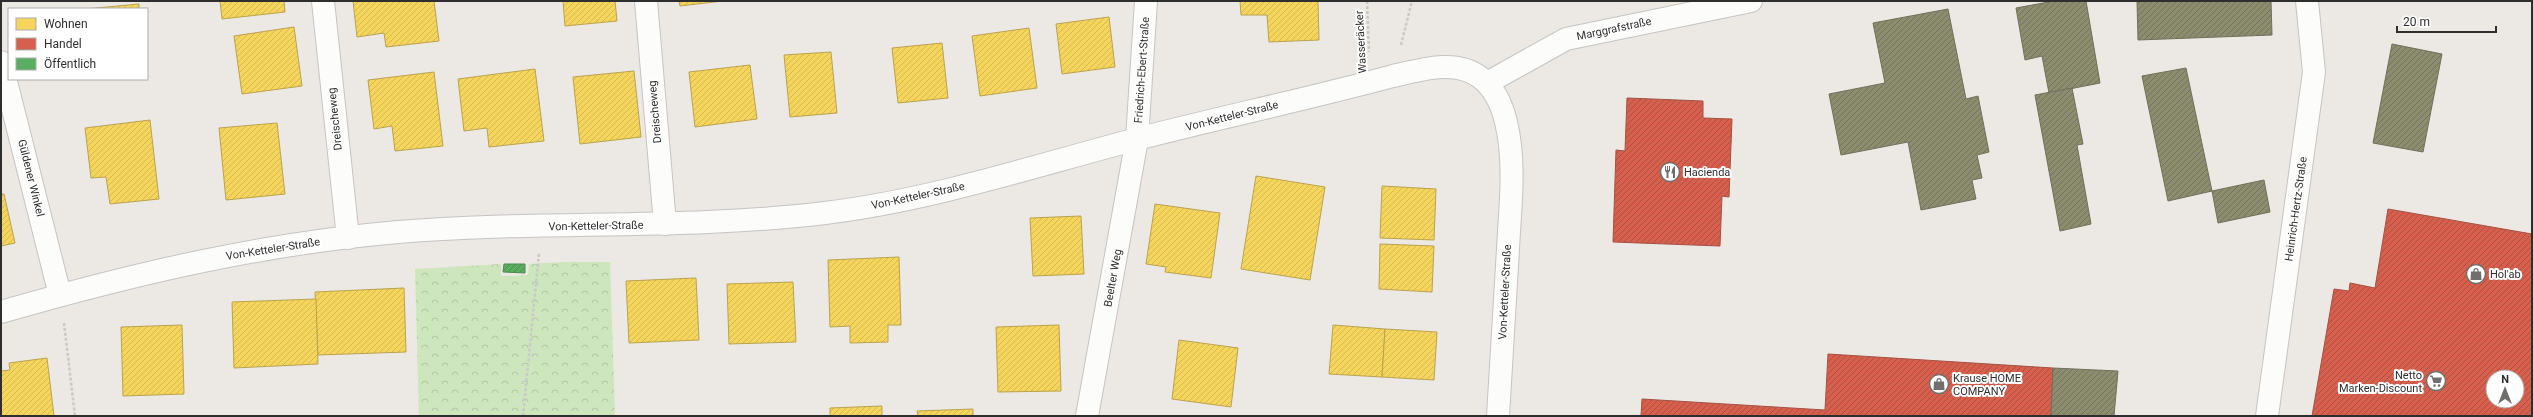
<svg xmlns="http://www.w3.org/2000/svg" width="2533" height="417" font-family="Roboto,sans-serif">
	<defs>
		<pattern id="park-crowns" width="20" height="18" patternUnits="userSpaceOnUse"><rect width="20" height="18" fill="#cee6be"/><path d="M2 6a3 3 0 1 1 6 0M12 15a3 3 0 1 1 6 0" fill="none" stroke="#b1c6a4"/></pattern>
		<pattern id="homes-hatch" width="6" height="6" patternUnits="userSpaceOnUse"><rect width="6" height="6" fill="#f6d55c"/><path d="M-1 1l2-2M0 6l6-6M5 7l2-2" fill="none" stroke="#d3b750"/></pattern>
		<pattern id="shops-hatch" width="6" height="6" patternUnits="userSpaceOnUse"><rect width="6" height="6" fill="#d6604d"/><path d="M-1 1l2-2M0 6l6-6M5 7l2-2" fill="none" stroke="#ae5040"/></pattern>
		<pattern id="public-hatch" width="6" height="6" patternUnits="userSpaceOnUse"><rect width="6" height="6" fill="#5aae61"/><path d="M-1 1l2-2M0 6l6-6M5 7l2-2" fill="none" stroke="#4b8e50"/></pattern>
		<pattern id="industry-hatch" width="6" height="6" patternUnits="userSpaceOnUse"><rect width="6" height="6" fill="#8c8c6e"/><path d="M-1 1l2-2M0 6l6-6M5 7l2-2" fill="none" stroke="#73735b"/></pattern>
	</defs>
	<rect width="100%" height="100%" fill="#ece8e4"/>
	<path fill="url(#park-crowns)" d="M563,262H610L615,416H419L415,269L501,264V276L528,275L529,264Z"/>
	<g fill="url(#homes-hatch)" stroke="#baa34e">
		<path d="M220,1H284L285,12L222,19Z"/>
		<path d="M353,1H434L439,41L386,47L384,33L357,37Z"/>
		<path d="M563,1H615L617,21L565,26Z"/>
		<path d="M679,1H723L680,6Z"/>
		<path d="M1240,1H1318L1319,40L1269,42L1267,15H1241Z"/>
		<path d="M139,4V9H85Z"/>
		<path d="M1109,17L1115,67L1062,74L1056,24Z"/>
		<path d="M294,27L302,86L242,94L234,36Z"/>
		<path d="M1029,28L1037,88L980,96L972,36Z"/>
		<path d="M942,43L948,98L898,103L892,48Z"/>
		<path d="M831,52L837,113L790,117L784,55Z"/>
		<path d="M750,65L757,119L695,127L689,72Z"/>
		<path d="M535,69L544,141L489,147L487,128L464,131L458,79Z"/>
		<path d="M634,71L641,137L580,144L573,77Z"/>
		<path d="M434,72L443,146L395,151L392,126L374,129L368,80Z"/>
		<path d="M150,120L159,199L110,204L106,177L91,178L85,128Z"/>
		<path d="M277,123L285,194L226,200L219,128Z"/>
		<path d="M1256,176L1325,187L1310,280L1241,269Z"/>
		<path d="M1382,186L1436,189L1434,240L1380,238Z"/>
		<path d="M1,194H4L15,243L1,246Z"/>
		<path d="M1155,204L1220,213L1211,278L1165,272L1166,267L1146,264Z"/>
		<path d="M1081,216L1084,274L1033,276L1030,218Z"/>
		<path d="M1380,244L1434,246L1432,292L1379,289Z"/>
		<path d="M899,257L901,325H888V342L850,343V326L830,327L828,260Z"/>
		<path d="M696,278L699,340L629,343L626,281Z"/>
		<path d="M793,282L796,342L729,344L727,284Z"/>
		<path d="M404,288L406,352L318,355L315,292Z"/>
		<path d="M316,299L318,364L234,368L232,302Z"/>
		<path d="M182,325L184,394L123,396L121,327Z"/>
		<path d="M1059,325L1061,391L998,392L996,327Z"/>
		<path d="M1333,325L1385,329L1382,377L1329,374Z"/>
		<path d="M1385,329L1437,332L1434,380L1382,377Z"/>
		<path d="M1179,340L1238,348L1231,407L1172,399Z"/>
		<path d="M47,358L54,416H1V371L10,370L9,363Z"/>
		<path d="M882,406V416H830V408Z"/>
		<path d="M973,409V416H918L917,411Z"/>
	</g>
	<g fill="url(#shops-hatch)" stroke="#a45144" fill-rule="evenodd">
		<path d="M1627,98L1703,101V118L1732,119L1729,197L1722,196L1720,246L1613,242L1616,150L1625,151Z"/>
		<path d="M2388,209L2532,234V416H2312L2334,289L2349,291L2350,283L2375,288ZM2493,377H2517V401H2493Z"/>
		<path d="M1828,354L2053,368L2051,416H1641L1642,399L1825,410Z"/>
	</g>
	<path fill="url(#public-hatch)" stroke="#4d8852" d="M504,264H525V273L503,272Z"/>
	<g fill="url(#industry-hatch)" stroke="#70705b">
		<path d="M2054,1H2086L2100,83L2049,93L2042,56L2025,60L2016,8Z"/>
		<path d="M2137,1H2271L2272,35L2138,40Z"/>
		<path d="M1948,9L1966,99L1978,96L1989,152L1977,155L1982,178L1972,180L1976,199L1921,210L1908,142L1841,155L1829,94L1885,83L1873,23Z"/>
		<path d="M2392,44L2442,54L2423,152L2373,143Z"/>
		<path d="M2186,68L2212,191L2168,201L2142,76Z"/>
		<path d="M2072,88L2083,144L2077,145L2091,224L2060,231L2035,95Z"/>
		<path d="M2264,180L2270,212L2218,223L2212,191Z"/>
		<path d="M2053,368L2118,371L2114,416H2051Z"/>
	</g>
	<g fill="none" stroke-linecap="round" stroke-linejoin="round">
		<defs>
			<g id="minor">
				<path d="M323,1L348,238"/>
				<path d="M646,1L665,224"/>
				<path d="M1,62L60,295"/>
				<path d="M1487,83L1566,39L1751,1"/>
				<path d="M1,312C133,274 260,244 398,232C540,220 684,230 825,213C932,200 1034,166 1137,139C1222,117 1308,99 1393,76C1420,70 1456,58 1481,78C1495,89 1502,105 1506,122C1516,163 1510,207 1508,249C1505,305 1501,360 1498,416"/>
				<path d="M1087,416L1137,139L1146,1"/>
				<path d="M2267,416L2314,72L2307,1"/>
			</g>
		</defs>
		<use href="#minor" stroke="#c5c4c5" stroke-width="24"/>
		<g stroke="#c9c9c8" stroke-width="2.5" stroke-dasharray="3 2" stroke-linecap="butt">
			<path d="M1367,1L1369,52"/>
			<path d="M1401,45L1412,1"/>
			<path d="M64,323L75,416"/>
			<path d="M523,416L539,253"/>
		</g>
		<use href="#minor" stroke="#fcfcfb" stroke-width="22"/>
	</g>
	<defs>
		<symbol id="restaurant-ring" viewBox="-11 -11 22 22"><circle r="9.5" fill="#fff" stroke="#706f6e" stroke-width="1.5"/><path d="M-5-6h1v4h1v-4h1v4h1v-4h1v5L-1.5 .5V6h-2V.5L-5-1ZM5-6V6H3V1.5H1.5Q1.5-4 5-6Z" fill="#706f6e"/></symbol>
		<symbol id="shop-ring" viewBox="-11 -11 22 22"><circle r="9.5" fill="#fff" stroke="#706f6e" stroke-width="1.5"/><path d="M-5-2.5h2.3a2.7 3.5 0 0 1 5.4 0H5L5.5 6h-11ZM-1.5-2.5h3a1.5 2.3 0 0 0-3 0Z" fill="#706f6e"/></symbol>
		<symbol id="supermarket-ring" viewBox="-11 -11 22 22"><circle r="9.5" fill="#fff" stroke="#706f6e" stroke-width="1.5"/><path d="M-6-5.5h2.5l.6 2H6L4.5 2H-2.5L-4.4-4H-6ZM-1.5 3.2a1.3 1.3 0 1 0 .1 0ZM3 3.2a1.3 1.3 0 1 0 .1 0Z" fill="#706f6e"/></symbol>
	</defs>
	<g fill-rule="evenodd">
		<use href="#restaurant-ring" x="1659" y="161" width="22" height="22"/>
		<use href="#shop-ring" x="2465" y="263" width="22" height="22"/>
		<use href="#supermarket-ring" x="2425" y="370" width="22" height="22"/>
		<use href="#shop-ring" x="1928" y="373" width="22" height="22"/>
	</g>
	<g text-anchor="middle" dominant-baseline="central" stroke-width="4" stroke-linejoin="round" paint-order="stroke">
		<g font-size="11" fill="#2e2e2e" stroke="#fff">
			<text transform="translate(1614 29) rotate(-12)">Marggrafstraße</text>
			<text transform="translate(1361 42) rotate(-93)">Wasseräcker</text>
			<text transform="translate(1142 70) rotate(-86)">Friedrich-Ebert-Straße</text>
			<text transform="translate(655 112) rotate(-95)">Dreischeweg</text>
			<text transform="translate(1232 116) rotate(-14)">Von-Ketteler-Straße</text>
			<text transform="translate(335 119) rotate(-96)">Dreischeweg</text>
			<text transform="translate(31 178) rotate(76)">Güldener Winkel</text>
			<text transform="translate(918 196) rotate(-12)">Von-Ketteler-Straße</text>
			<text transform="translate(2296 209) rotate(-82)">Heinrich-Hertz-Straße</text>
			<text transform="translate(596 226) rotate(-1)">Von-Ketteler-Straße</text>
			<text transform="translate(273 249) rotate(-9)">Von-Ketteler-Straße</text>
			<text transform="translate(1113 278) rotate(-80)">Beelter Weg</text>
			<text transform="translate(1505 292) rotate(-87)">Von-Ketteler-Straße</text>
		</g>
		<g font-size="11" fill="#2e2e2e" stroke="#fff" text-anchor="start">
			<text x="1684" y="172">Hacienda</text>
			<text x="2490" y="274">Hol'ab</text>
			<text x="2422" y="375" text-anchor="end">Netto<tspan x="2422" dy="13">Marken-Discount</tspan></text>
			<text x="1953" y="378">Krause HOME<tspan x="1953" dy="13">COMPANY</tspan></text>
		</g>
	</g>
	<rect width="2533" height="417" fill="none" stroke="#2e2e2e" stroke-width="4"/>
	<rect x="8" y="8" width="140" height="72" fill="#ffffff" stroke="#ababab"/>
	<rect x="16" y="18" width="20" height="12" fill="#f6d55c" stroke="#ababab"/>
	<text x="44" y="28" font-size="12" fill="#2e2e2e">Wohnen</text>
	<rect x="16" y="38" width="20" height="12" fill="#d6604d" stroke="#ababab"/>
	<text x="44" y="48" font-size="12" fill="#2e2e2e">Handel</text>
	<rect x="16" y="58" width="20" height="12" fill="#5aae61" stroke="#ababab"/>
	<text x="44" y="68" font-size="12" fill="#2e2e2e">Öffentlich</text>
	<g transform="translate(2505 389)"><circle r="19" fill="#ffffff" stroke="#ababab"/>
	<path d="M0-3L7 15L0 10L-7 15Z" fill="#706f6e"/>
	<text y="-6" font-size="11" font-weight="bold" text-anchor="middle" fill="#2e2e2e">N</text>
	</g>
	<path d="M2397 26v6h99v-6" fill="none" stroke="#2e2e2e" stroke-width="2"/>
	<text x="2403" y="26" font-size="12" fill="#2e2e2e" stroke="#ffffff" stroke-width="3" paint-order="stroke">20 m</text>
</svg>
